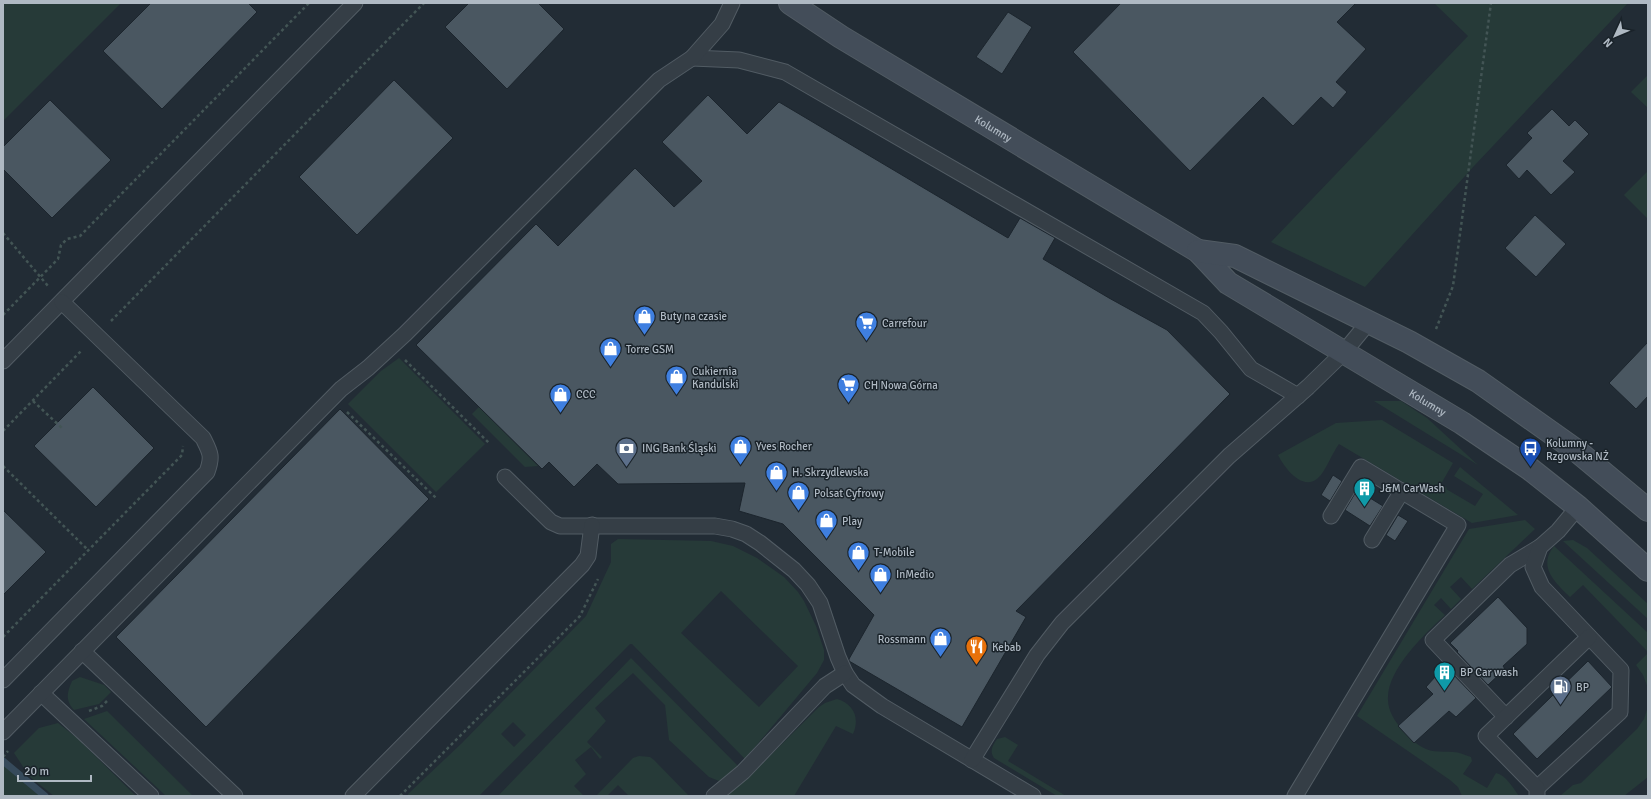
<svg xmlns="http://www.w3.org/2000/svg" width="1651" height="799" font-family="Signika,sans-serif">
	<rect width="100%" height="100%" fill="#222c35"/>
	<g fill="#263a38" fill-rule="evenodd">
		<path d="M3,3H121L3,121Z"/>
		<path d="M1434,3H1628L1474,166L1365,287L1271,242L1468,36Z"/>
		<path d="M1648,75V108L1631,92Z"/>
		<path d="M1648,171V219L1624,195Z"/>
		<path d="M399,358L485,444L436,492L348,404L381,371Z"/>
		<path d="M1374,401H1401L1427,418L1478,465Z"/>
		<path d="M479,407L538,466L525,467L472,414Z"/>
		<path d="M1382,420L1453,463L1441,484L1447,488L1446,489L1475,506L1483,494L1454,476L1460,467L1518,515L1472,523L1339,444C1332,453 1326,471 1318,478C1302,492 1284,467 1278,455L1336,423Z"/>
		<path d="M1525,520L1535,529L1472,589L1461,577L1450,587L1461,599L1451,609L1441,598L1434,605L1445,615C1425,634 1386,670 1388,700C1388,711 1395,721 1402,730C1409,737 1416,745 1426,749C1434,753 1444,751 1453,752C1459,752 1465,755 1471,757L1472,761L1463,774L1487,788L1496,773C1506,775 1513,788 1519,796H1462L1458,787L1450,780L1357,716L1469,529Z"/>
		<path d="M618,539L711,541L733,546L757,558L784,577L798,592L804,601L816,626L824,650V660L817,673L745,759L632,644H630L479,796H408V794L462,743L586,616L611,562V544ZM721,591L798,666L759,707L681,633ZM513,722L526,735L514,747L501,734Z"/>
		<path d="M1573,540L1587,548L1648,604V619L1563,541Z"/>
		<path d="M1554,546L1648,633V652L1583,585L1570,597C1556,583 1537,567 1554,546Z"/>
		<path d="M1648,653V688L1643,675L1636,665Z"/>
		<path d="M631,658L738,766L723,779L719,781L709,777L669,740L665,705L633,673L595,708L606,721L587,742L602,757L600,759L591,747L575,760L586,774L574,786L584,796H498Z"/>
		<path d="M80,677L104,685L111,692L99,704L74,710C65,700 67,693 72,681Z"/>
		<path d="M837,699C854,704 860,718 853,734L836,726L794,796H726L749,777L819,707L825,703Z"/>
		<path d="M1648,707V777L1624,796H1560L1573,785L1581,783L1637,729L1644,719Z"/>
		<path d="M107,711L193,796H166L84,719Z"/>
		<path d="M58,723L77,738L136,796H54L30,777L14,753L39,728Z"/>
		<path d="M1005,737L1018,745L1008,761L1066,796H1057L994,758C989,751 993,745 997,739Z"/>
		<path d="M639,756L650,757L654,760L689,796H629L618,785L607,796H596L633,758Z"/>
		<path d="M3,765L40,796H3Z"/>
	</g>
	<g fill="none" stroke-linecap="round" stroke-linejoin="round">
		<path stroke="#364a5b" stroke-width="7" d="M3,761L45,796"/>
	</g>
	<g fill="#4a5761" stroke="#1c252d">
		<path d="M151,3H248L257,12L162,109L103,51Z"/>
		<path d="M469,3H538L564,29L507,89L445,27Z"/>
		<path d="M1121,3H1356L1337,22L1366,49L1336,82L1347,92L1333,108L1321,97L1293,126L1263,97L1190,171L1073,52Z"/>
		<path d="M1008,12L1032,27L1002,74L976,57Z"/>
		<path d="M394,80L453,138L357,235L299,177Z"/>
		<path d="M708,95L747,134L779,102L1008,238L1020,218L1055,238L1043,259L1109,298L1167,330L1230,394L1016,611L1026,617L962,727L849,661V659L874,615L783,524L739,511L745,483L618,484L597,464L574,487L549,462L542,469L416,345L536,224L558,246L635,168L674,207L702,181L662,142Z"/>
		<path d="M50,100L111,160L52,218L3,169V147Z"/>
		<path d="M1552,109L1569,126L1575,120L1589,134L1563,161L1575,172L1551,195L1527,170L1519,179L1506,165L1532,138L1527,133Z"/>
		<path d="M1535,215L1566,244L1536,277L1505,248Z"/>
		<path d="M1648,342V396L1636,409L1609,383Z"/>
		<path d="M93,387L154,448L96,507L34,446Z"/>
		<path d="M340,409L429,499L206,727L116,637Z"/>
		<path d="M1333,475L1342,481L1330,501L1321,495Z"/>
		<path d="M1357,490L1383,506L1370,526L1345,510Z"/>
		<path d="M3,510L46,552L3,595Z"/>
		<path d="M1398,515L1408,521L1395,541L1386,535Z"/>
		<path d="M1498,597L1527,628V644L1503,666L1505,669L1488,685L1457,652L1458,651L1450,643Z"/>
		<path d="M1588,661L1612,687L1537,759L1513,734Z"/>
		<path d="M1445,666L1476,698L1456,717L1449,711L1414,743L1398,726L1433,694L1426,687Z"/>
	</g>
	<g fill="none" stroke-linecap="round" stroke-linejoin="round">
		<defs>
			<g id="lane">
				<path d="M692,58L739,60L785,72L1203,313L1221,332L1251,369L1298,396"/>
				<path d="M3,361L355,3"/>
				<path d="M505,477L551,522L560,526H715L732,529L746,534L760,543L794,570L808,585L820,603L838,657L845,673L853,685L882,706L1033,796"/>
				<path d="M1372,540L1402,491"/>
				<path d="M82,651L235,796"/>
				<path d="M3,680L207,472C213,456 210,452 203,438L62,302"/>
				<path d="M41,693L151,796"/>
				<path d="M1506,717L1433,640L1510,565L1540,547"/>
				<path d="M3,732L341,389L368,368L405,334L659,80L692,58L722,24L732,3"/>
				<path d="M972,760L1037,655L1062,623L1229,456L1308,387L1344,352L1368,323"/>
				<path d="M1537,788L1620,712L1621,670L1542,587L1533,567L1540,547L1558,531L1578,507"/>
				<path d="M353,796L582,565L588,556L592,525"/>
				<path d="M714,796L743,772L825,686L845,673"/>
				<path d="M1295,796L1458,525L1361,467L1331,516"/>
				<path d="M1537,796V788L1486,736L1589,637"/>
			</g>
			<g id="secondary">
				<path id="s1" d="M790,3L841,37L1198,251L1228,283L1462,423L1490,442L1530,469L1578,507L1648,570"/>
				<path d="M1198,251L1235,256L1409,342L1478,381L1577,451L1648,510"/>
			</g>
		</defs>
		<use href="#lane" stroke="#525c64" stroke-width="17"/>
		<use href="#secondary" stroke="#525c64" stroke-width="24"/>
		<g stroke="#435555" stroke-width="2.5" stroke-dasharray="3 3" stroke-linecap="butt">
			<path d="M3,233L48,286"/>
			<path d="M3,315L58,259L61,245L67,239L80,236L309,3"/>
			<path d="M111,321L424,3"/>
			<path d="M1436,329L1453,286L1491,3"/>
			<path d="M405,360L489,443"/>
			<path d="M33,401L63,429"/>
			<path d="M347,412L436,498"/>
			<path d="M3,431L82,350"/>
			<path d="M3,466L88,550"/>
			<path d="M3,637L182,455L183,446"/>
			<path d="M89,711L102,706L107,701"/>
			<path d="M3,757L8,751"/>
			<path d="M400,796L580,616L598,579"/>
		</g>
		<use href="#lane" stroke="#353e46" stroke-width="15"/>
		<use href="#secondary" stroke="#434d59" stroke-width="22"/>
	</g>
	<defs>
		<symbol id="shop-pin" viewBox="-11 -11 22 30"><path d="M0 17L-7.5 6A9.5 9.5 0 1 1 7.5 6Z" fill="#3f7fe0" stroke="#1a232a"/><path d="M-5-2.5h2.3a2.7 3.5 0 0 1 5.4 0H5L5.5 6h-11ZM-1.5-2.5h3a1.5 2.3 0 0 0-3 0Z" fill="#fff"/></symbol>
		<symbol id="supermarket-pin" viewBox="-11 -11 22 30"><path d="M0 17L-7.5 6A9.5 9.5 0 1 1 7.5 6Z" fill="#3f7fe0" stroke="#1a232a"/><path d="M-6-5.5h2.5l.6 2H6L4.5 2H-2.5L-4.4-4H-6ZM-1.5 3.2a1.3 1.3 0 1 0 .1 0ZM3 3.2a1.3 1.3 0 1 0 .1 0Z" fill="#fff"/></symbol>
		<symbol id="bank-pin" viewBox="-11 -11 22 30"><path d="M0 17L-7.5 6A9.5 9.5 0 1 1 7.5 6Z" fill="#5c6f8a" stroke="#1a232a"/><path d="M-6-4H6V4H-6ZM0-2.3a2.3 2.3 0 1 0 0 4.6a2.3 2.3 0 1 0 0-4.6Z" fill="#fff"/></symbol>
		<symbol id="bus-pin" viewBox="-11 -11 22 30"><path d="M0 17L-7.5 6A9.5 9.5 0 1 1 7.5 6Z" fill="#1a4fb4" stroke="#1a232a"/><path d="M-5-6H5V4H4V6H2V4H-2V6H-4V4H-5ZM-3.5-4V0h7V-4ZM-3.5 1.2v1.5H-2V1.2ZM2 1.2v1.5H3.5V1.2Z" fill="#fff"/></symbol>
		<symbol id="building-pin" viewBox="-11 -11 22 30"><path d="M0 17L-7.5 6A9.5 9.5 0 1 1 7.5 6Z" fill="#0f9aa8" stroke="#1a232a"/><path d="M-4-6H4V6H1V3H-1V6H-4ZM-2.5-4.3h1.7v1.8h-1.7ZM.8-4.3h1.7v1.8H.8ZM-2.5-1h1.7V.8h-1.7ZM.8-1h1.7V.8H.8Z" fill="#fff"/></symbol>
		<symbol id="restaurant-pin" viewBox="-11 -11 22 30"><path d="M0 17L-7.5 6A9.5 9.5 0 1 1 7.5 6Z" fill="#e8710a" stroke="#1a232a"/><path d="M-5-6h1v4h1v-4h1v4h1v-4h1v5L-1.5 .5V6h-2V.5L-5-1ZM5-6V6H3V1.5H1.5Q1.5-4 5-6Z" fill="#fff"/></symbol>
		<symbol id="fuel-pin" viewBox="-11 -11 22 30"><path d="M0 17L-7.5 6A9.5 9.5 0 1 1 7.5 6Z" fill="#5c6f8a" stroke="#1a232a"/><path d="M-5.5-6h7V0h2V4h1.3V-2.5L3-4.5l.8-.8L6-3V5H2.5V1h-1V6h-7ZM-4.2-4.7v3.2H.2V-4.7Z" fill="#fff"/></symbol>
	</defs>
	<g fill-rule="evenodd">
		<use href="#shop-pin" x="632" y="304" width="25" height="34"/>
		<use href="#supermarket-pin" x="854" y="310" width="25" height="34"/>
		<use href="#shop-pin" x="598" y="336" width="25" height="34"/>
		<use href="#shop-pin" x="664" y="364" width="25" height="34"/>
		<use href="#supermarket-pin" x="836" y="372" width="25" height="34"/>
		<use href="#shop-pin" x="548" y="382" width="25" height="34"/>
		<use href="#shop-pin" x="728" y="434" width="25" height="34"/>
		<use href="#bank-pin" x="614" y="436" width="25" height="34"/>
		<use href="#bus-pin" x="1518" y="436" width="25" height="34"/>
		<use href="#shop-pin" x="764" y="460" width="25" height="34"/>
		<use href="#building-pin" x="1352" y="476" width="25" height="34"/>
		<use href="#shop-pin" x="786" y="480" width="25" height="34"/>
		<use href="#shop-pin" x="814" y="508" width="25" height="34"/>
		<use href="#shop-pin" x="846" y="540" width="25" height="34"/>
		<use href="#shop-pin" x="868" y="562" width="25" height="34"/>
		<use href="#shop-pin" x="928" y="626" width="25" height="34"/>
		<use href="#restaurant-pin" x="964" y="634" width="25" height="34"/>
		<use href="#building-pin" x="1432" y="660" width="25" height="34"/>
		<use href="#fuel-pin" x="1548" y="674" width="25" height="34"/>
	</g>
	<g text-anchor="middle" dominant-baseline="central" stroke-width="3" stroke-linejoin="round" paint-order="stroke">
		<g font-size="11" fill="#afb9c3" stroke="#1a232a">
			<text stroke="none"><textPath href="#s1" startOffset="239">Kolumny</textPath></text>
			<text stroke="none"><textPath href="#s1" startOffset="754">Kolumny</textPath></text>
		</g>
		<g font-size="11" fill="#afb9c3" stroke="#1a232a" text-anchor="start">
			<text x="660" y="316">Buty na czasie</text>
			<text x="882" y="323">Carrefour</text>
			<text x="626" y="349">Torre GSM</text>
			<text x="692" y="371">Cukiernia<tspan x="692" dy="13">Kandulski</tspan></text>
			<text x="864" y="385">CH Nowa Górna</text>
			<text x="576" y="394">CCC</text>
			<text x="1546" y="443">Kolumny -<tspan x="1546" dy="13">Rzgowska NŻ</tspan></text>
			<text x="756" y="446">Yves Rocher</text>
			<text x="642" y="448">ING Bank Śląski</text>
			<text x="792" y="472">H. Skrzydlewska</text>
			<text x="1380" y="488">J&amp;M CarWash</text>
			<text x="814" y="493">Polsat Cyfrowy</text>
			<text x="842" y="521">Play</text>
			<text x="874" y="552">T-Mobile</text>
			<text x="896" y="574">InMedio</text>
			<text x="926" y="639" text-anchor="end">Rossmann</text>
			<text x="992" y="647">Kebab</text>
			<text x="1460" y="672">BP Car wash</text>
			<text x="1576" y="687">BP</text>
		</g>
	</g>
	<rect width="1651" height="799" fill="none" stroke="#afb9c3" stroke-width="8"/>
	<g transform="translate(1615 36) rotate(226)" stroke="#1a232a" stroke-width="3" paint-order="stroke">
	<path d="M0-3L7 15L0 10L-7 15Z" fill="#afb9c3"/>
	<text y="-6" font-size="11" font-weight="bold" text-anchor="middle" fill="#afb9c3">N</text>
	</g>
	<path d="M18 775v6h73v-6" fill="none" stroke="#afb9c3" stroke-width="2"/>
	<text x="24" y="775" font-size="12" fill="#afb9c3" stroke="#1a232a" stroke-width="3" paint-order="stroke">20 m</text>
</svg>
